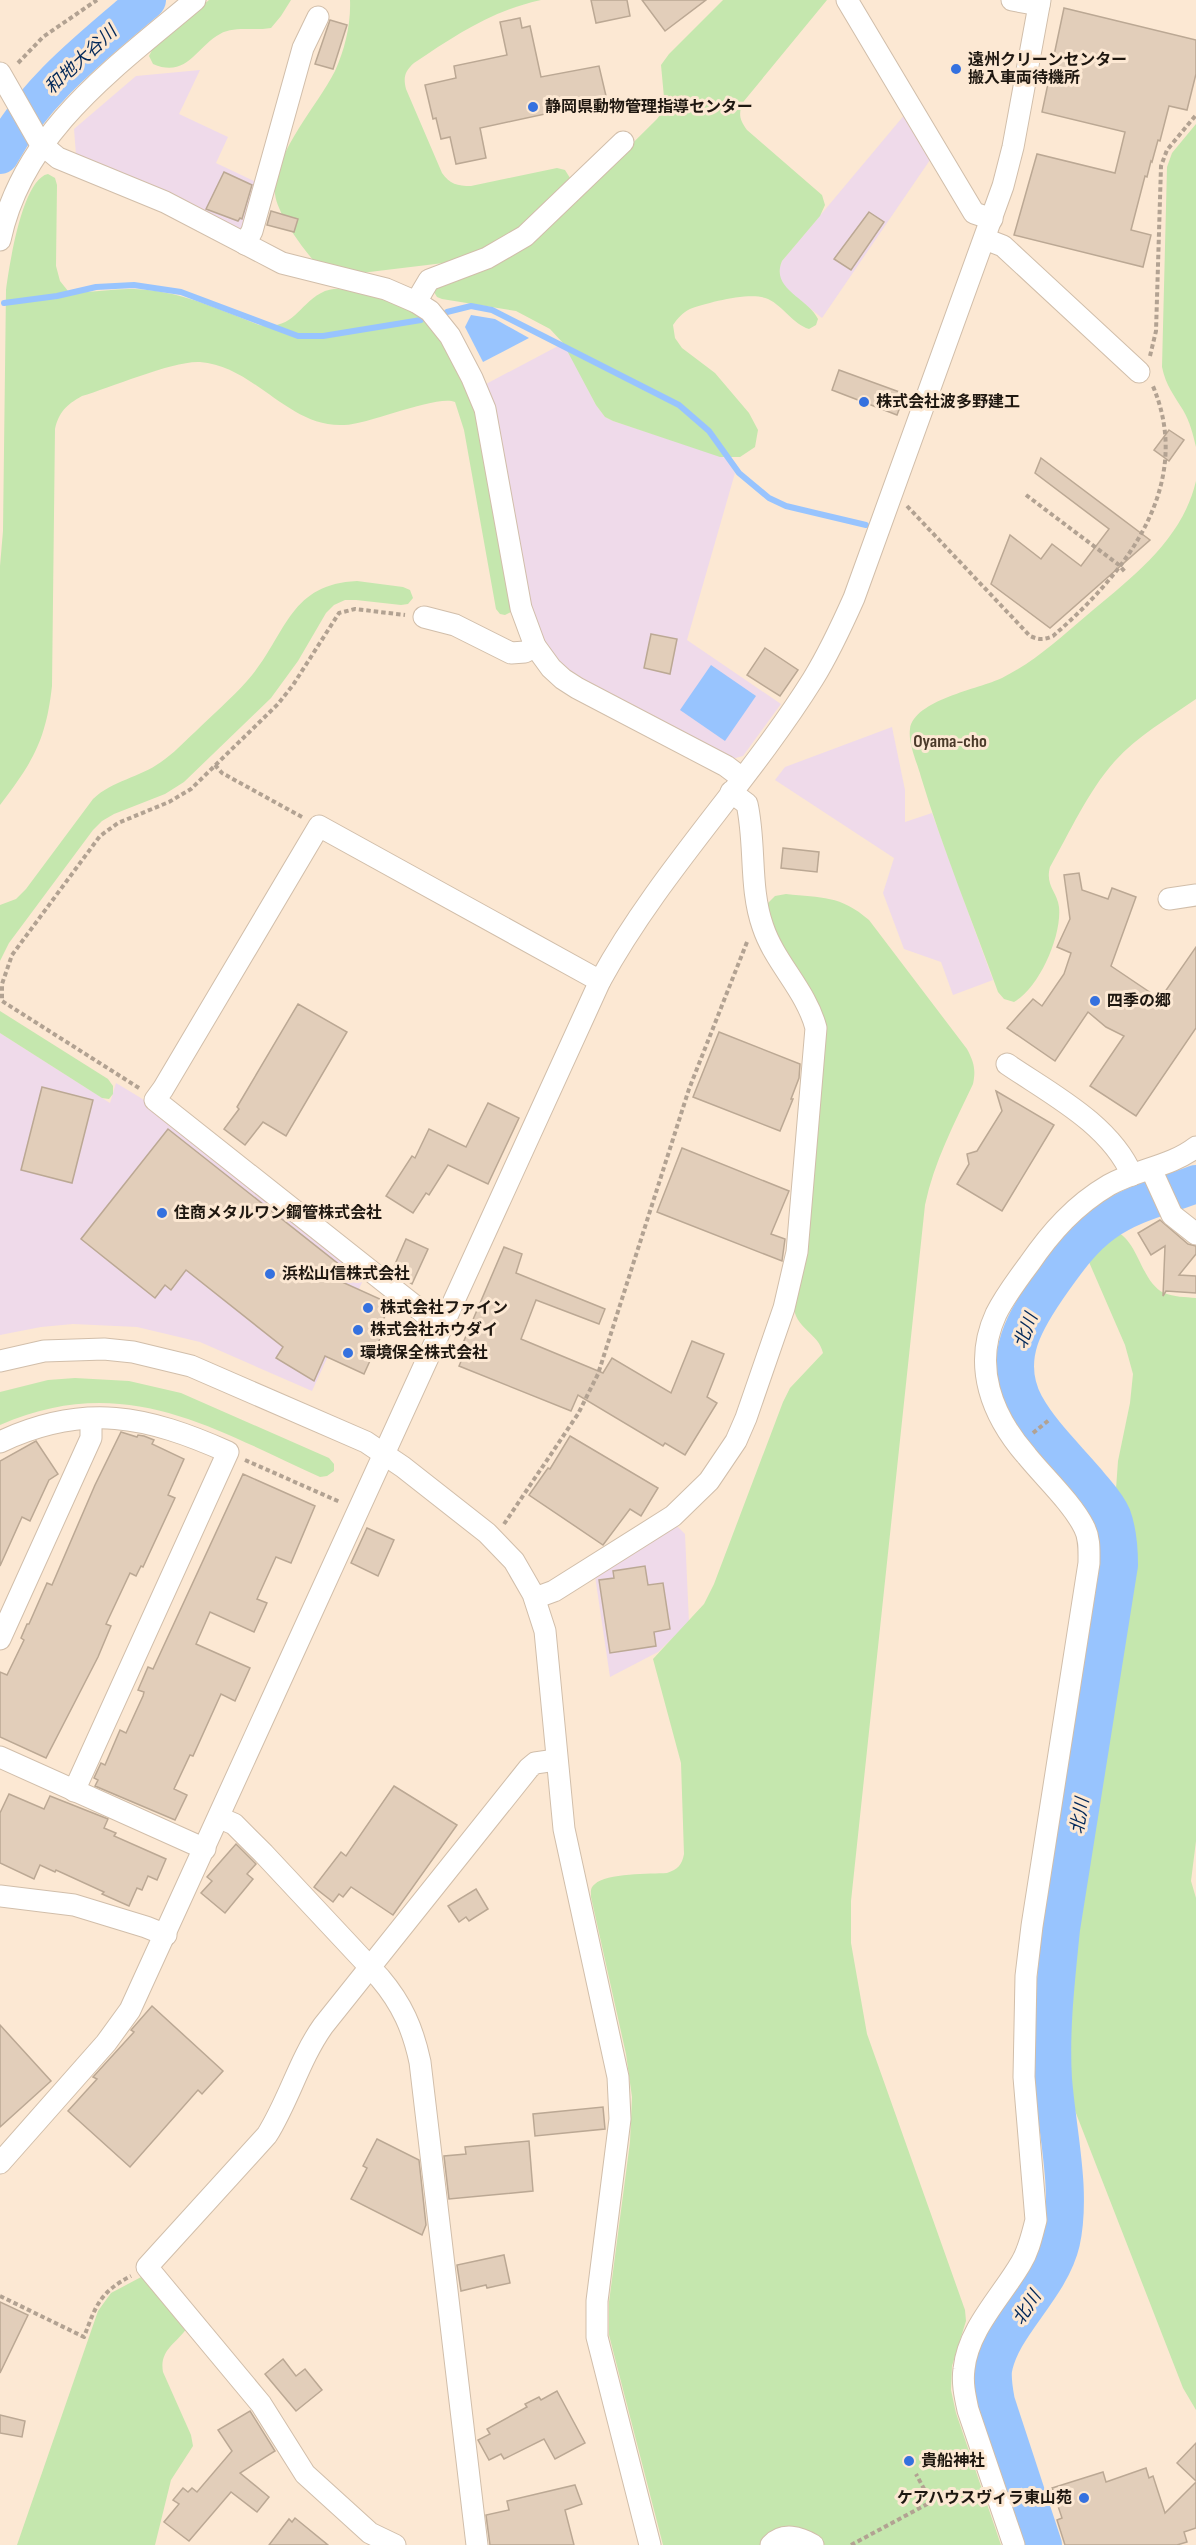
<svg xmlns="http://www.w3.org/2000/svg" width="1196" height="2545" font-family="'Sofia Sans Condensed','Noto Sans JP',sans-serif">
	<rect width="100%" height="100%" fill="#fce8d3"/>
	<g fill="#efdaea">
		<path d="M200,70L179,114L228,137L216,163L260,184L245,234L76,155L74,129L136,76Z"/>
		<path d="M906,113L932,157L822,318L785,288L780,279L779,269L782,261Z"/>
		<path d="M558,346L568,351L596,405L605,417L613,421L725,458L735,473L687,640L781,704L743,756L732,759L582,680L569,672L548,649L534,622L486,384Z"/>
		<path d="M892,727L905,790V822L932,813L993,980L953,995L941,962L904,949L883,893L894,858L775,780L785,767Z"/>
		<path d="M0,1033L110,1103L116,1083L141,1098L365,1276L312,1391L200,1342L137,1327L73,1324L41,1327L0,1335Z"/>
		<path d="M676,1525L685,1534L689,1622L658,1652L610,1677L595,1576Z"/>
	</g>
	<g fill="#c5e7ae">
		<path d="M209,0H291L281,16L271,28C255,31 234,26 220,34C197,46 187,79 153,64L149,56L153,48Z"/>
		<path d="M350,0H541C491,11 456,35 414,63C405,71 403,77 406,89L442,173C450,184 457,186 471,186L557,168L565,170L570,178L566,187L503,242L452,262L361,273L314,261C301,246 277,213 275,194C272,155 318,105 335,71C345,49 351,24 350,0Z"/>
		<path d="M723,0H827L744,101C738,113 739,119 747,130L822,195L825,205L820,216L782,261C770,289 808,298 818,319L816,325L809,329C793,324 783,306 768,299C751,291 707,303 690,309C682,313 678,318 673,325L675,338L682,348L715,373L749,413L758,430L755,447L740,457H720L613,421L605,417L596,405L563,343L550,329L516,311L442,299L437,297L434,292L436,287L547,228L657,119L665,108L661,65L669,54Z"/>
		<path d="M1196,124V447C1193,434 1190,422 1183,410C1174,395 1166,386 1162,367L1167,167L1172,153Z"/>
		<path d="M48,174L55,178L57,185L56,266L60,281L68,291C90,294 112,288 134,289C178,290 218,309 259,325C295,331 298,303 325,291C337,286 353,291 366,294C376,297 387,298 397,302C440,320 460,371 476,411L512,606L511,612L505,615L500,614L496,609L464,430L455,402C438,394 370,424 344,425C288,428 255,366 200,362C175,360 109,388 82,396C66,405 59,412 55,429L52,686C46,740 33,762 0,805V566L3,531L6,290C9,267 22,179 48,174Z"/>
		<path d="M1196,481V699C1169,718 1137,736 1115,761C1088,791 1070,832 1050,867C1045,886 1057,891 1059,907C1062,936 1039,988 1014,1002L1004,999L998,992C972,920 943,850 921,777C917,762 908,744 910,729C914,700 979,689 1002,678C1034,662 1059,639 1086,616C1131,578 1182,541 1196,481Z"/>
		<path d="M357,581L403,587L410,590L413,598L408,604L401,605L356,600H345L334,605L326,613L298,661L271,698L184,782L165,794L114,814L102,821L93,830L9,943L0,961V905L16,899L26,889L93,799C113,780 139,778 161,762C173,754 184,742 195,732C212,715 231,699 247,681C286,638 287,584 357,581Z"/>
		<path d="M786,894C822,898 840,895 869,920L967,1049C974,1062 976,1070 973,1084C954,1124 934,1162 925,1205L851,1901V1943L867,2034L965,2310L966,2321L952,2366L951,2390L956,2413L1001,2545H825L813,2538L763,2545H663L609,2335V2302L630,2142L632,2097L626,2054L591,1897C591,1891 590,1888 595,1884C606,1873 651,1874 667,1873C678,1869 682,1865 684,1854L681,1763L653,1659L704,1604L714,1584L783,1402L790,1388L823,1353C819,1333 794,1328 794,1306L825,1027C822,1014 818,1003 812,992C797,964 769,936 768,903L775,896Z"/>
		<path d="M0,1011L108,1079L113,1086V1094L109,1099L102,1098L0,1033Z"/>
		<path d="M1111,1230C1139,1236 1139,1281 1164,1293C1174,1297 1185,1297 1196,1298V1841L1191,1881L1196,1898V2410L1183,2388L1072,2103C1055,2045 1062,1989 1069,1930L1126,1566L1127,1540L1116,1489L1118,1461L1130,1403L1133,1374L1125,1345L1089,1262C1088,1245 1096,1238 1111,1230Z"/>
		<path d="M75,1378L129,1381L181,1393L329,1458L334,1464V1471L327,1476L320,1477C210,1427 123,1371 0,1425V1392L48,1380Z"/>
		<path d="M143,2276L187,2328C176,2344 159,2350 163,2372L191,2435L193,2446L171,2480L155,2545H17L98,2311L111,2293Z"/>
	</g>
	<g fill="#98c4fe">
		<path d="M471,315L495,319L529,338L483,362L465,327Z"/>
		<path d="M711,665L756,696L725,741L680,710Z"/>
	</g>
	<g fill="none" stroke-linecap="round" stroke-linejoin="round">
		<g stroke="#98c4fe" stroke-width="6">
			<path d="M1,126L7,141"/>
			<path d="M4,303L57,296L96,287L134,285L181,292L298,336H323L421,320"/>
			<path d="M447,312L471,306L492,310L679,405L709,431L739,473L769,498L786,506L866,525"/>
		</g>
		<g stroke="#98c4fe" stroke-width="38">
			<path d="M0,155C35,90 92,47 147,0"/>
			<path d="M1043,2545L996,2402C994,2391 992,2381 993,2370C1000,2326 1050,2289 1061,2242C1072,2191 1057,2132 1053,2079C1050,2029 1056,1979 1061,1929L1119,1565C1119,1548 1118,1532 1112,1516C1107,1504 1096,1493 1088,1483C1067,1458 1041,1434 1025,1405C1000,1358 1026,1318 1053,1280C1068,1259 1083,1238 1104,1223C1132,1203 1165,1196 1196,1184"/>
		</g>
	</g>
	<g fill="#e2ceba" stroke="#bba894" stroke-width="1.5">
		<path d="M591,0H627L630,16L596,23Z"/>
		<path d="M642,0H706L665,31Z"/>
		<path d="M1064,8L1196,40V74L1187,110L1169,106L1160,141L1158,140L1152,162L1151,161L1147,177L1145,176L1131,230L1151,235L1143,267L1014,235L1037,154L1115,173L1125,132L1042,112Z"/>
		<path d="M520,18L522,28L530,26L541,77L599,66L606,96L572,103L573,108L480,128L486,158L456,164L450,137L441,139L436,118L433,119L425,85L456,78L454,66L507,55L500,22Z"/>
		<path d="M330,20L347,25L333,69L315,64Z"/>
		<path d="M224,172L252,185L242,219L240,218L238,221L206,209Z"/>
		<path d="M271,211L298,219L294,232L267,225Z"/>
		<path d="M869,212L884,222L851,270L834,259Z"/>
		<path d="M839,370L905,394L897,415L832,390Z"/>
		<path d="M1169,430L1184,440L1169,461L1154,450Z"/>
		<path d="M1041,458L1150,540L1050,628L991,584L1010,535L1041,559L1052,544L1081,566L1109,529L1035,473Z"/>
		<path d="M651,634L677,639L670,674L644,668Z"/>
		<path d="M765,648L798,670L780,696L747,675Z"/>
		<path d="M783,848L819,852L817,872L781,868Z"/>
		<path d="M1079,873L1082,890L1108,899L1112,888L1136,897L1111,966L1160,999L1196,947V1028L1136,1116L1090,1086L1124,1036L1106,1027L1088,1012L1055,1061L1007,1028L1033,999L1042,1006L1064,974L1071,953L1057,947L1070,919L1064,875Z"/>
		<path d="M298,1004L347,1032L286,1136L263,1122L245,1145L224,1129L239,1109L237,1107Z"/>
		<path d="M719,1032L800,1064L799,1078L791,1099H793L780,1131L693,1097Z"/>
		<path d="M42,1087L93,1100L72,1183L21,1170Z"/>
		<path d="M996,1091L1054,1125L1002,1211L957,1184L969,1164L967,1154L977,1151L1002,1111Z"/>
		<path d="M488,1103L519,1118L488,1184L448,1165L429,1195L426,1193L413,1213L386,1196L412,1156L415,1158L429,1129L466,1147Z"/>
		<path d="M168,1129L350,1273L342,1282L391,1304L378,1330L383,1332L364,1374L325,1356L314,1381L276,1358L283,1347L186,1270L171,1290L165,1285L155,1298L81,1239Z"/>
		<path d="M682,1148L789,1191L771,1234L785,1239L782,1261L657,1212Z"/>
		<path d="M1160,1220L1188,1244L1196,1246V1254L1179,1275L1196,1276V1293L1166,1291L1163,1296L1165,1246L1151,1255L1138,1233Z"/>
		<path d="M406,1239L428,1249L412,1284L392,1271Z"/>
		<path d="M504,1247L522,1254L516,1273L605,1309L599,1324L536,1300L521,1339L603,1373L612,1358L671,1393L692,1341L724,1354L707,1397L717,1403L685,1455L665,1443L663,1446L578,1395L571,1411L459,1366L465,1352L460,1350Z"/>
		<path d="M121,1432L137,1437L138,1435L144,1436L154,1440L152,1444L184,1459L168,1495L175,1498L143,1567L141,1566L136,1576L130,1573L106,1624L111,1626L98,1657L46,1758L0,1737V1672L7,1675L24,1640L21,1638L27,1624H29L47,1583L52,1585L95,1485Z"/>
		<path d="M570,1436L658,1488L641,1516L630,1509L603,1545L529,1495L548,1468L550,1469Z"/>
		<path d="M36,1441L58,1474L49,1480L30,1521L22,1517L0,1566V1461Z"/>
		<path d="M243,1474L315,1506L291,1563L276,1557L257,1599L267,1603L254,1632L210,1612L196,1644L250,1668L235,1701L221,1694L193,1756L190,1755L174,1789L187,1795L175,1820L95,1786L98,1780L94,1778L101,1763L105,1765L120,1730L126,1733L143,1696L144,1692L138,1690L148,1667L153,1669Z"/>
		<path d="M367,1528L394,1540L378,1576L351,1563Z"/>
		<path d="M645,1566L648,1585L663,1583L670,1629L654,1632L656,1646L610,1653L599,1580L614,1578L613,1571Z"/>
		<path d="M394,1786L457,1825L393,1915L351,1887L343,1897L339,1894L333,1902L314,1887L341,1852L346,1856Z"/>
		<path d="M9,1794L44,1809L50,1796L108,1819L104,1828L116,1833L114,1836L166,1859L157,1880L148,1876L142,1890L137,1888L129,1906L102,1894L104,1892L56,1870L55,1872L40,1865L34,1879L0,1863V1813Z"/>
		<path d="M236,1844L256,1864L247,1874L253,1879L225,1913L201,1893L212,1881L207,1877Z"/>
		<path d="M476,1889L488,1909L469,1921L466,1917L459,1922L448,1906Z"/>
		<path d="M152,2006L223,2071L202,2094L198,2090L130,2167L68,2111L97,2079L93,2077L134,2032L131,2030Z"/>
		<path d="M0,2025L51,2081L0,2127Z"/>
		<path d="M603,2107L605,2129L535,2136L533,2114Z"/>
		<path d="M377,2139L419,2160L426,2225L422,2235L351,2199L367,2168L363,2166Z"/>
		<path d="M529,2141L533,2191L449,2199L444,2156L466,2154L465,2147Z"/>
		<path d="M504,2255L510,2283L487,2288L486,2285L461,2291L457,2265Z"/>
		<path d="M0,2302L28,2315L0,2373Z"/>
		<path d="M283,2359L296,2376L305,2369L322,2390L296,2411L265,2374Z"/>
		<path d="M557,2391L585,2443L555,2459L544,2439L504,2459L501,2454L489,2460L478,2440L490,2434L487,2429L527,2407L525,2404L539,2397L541,2400Z"/>
		<path d="M250,2411L275,2451L240,2473L269,2497L257,2512L231,2492L189,2541L164,2522L179,2504L173,2500L183,2488L188,2492L192,2488L197,2492L232,2451L218,2430Z"/>
		<path d="M0,2415L25,2421L22,2437L0,2433Z"/>
		<path d="M1196,2443V2481L1177,2463Z"/>
		<path d="M1146,2468L1149,2478L1153,2476L1165,2513L1196,2482V2528L1184,2532L1187,2542L1177,2545H1065L1057,2520L1062,2518L1052,2488L1103,2472L1106,2482Z"/>
		<path d="M575,2485L582,2504L565,2510L574,2545H490L486,2515L509,2510L507,2501Z"/>
		<path d="M295,2518L328,2545H269L289,2519L292,2522Z"/>
	</g>
	<g fill="none" stroke-linecap="round" stroke-linejoin="round">
		<defs>
			<g id="minor">
				<path d="M847,0L974,213L992,219"/>
				<path d="M1012,0L1039,5"/>
				<path d="M0,73L40,143L58,158L165,202L282,263L386,289L416,302L430,311L450,336L472,378L485,409L521,608L535,646L551,668L563,679L577,688L726,766L742,778"/>
				<path d="M985,239L1003,246L1139,372"/>
				<path d="M0,240C23,131 116,67 195,0"/>
				<path d="M245,244L252,231L303,48L318,17"/>
				<path d="M416,302L429,280L487,258L525,236L623,142"/>
				<path d="M424,617L455,625L511,653L525,652L535,646"/>
				<path d="M1169,899L1196,895"/>
				<path d="M1007,1064C1051,1094 1110,1124 1132,1175"/>
				<path d="M1151,1169L1172,1215L1196,1234"/>
				<path d="M444,1323L425,1314L155,1100L163,1089L319,826L600,981"/>
				<path d="M0,1361L44,1351L104,1349L133,1352L191,1366L366,1442L403,1467L487,1533L514,1561L533,1594L545,1631L564,1829L618,2077L620,2119L597,2301V2337L650,2545"/>
				<path d="M0,1442C85,1402 147,1416 228,1452L74,1791"/>
				<path d="M535,1598L554,1591L673,1516L709,1481L736,1441L746,1418L784,1308L797,1252L816,1028C806,990 775,963 763,927C749,888 756,844 747,804L731,792"/>
				<path d="M0,1639L91,1438V1419"/>
				<path d="M0,1757L205,1849"/>
				<path d="M220,1818L234,1824L264,1854L380,1978C402,2004 413,2029 420,2062L477,2545"/>
				<path d="M0,1896L74,1905L146,1927L166,1935"/>
				<path d="M0,2163L106,2043L130,2010L600,981C659,873 748,783 813,679C829,653 842,625 854,598L1003,186L1013,147L1040,0"/>
				<path d="M395,2545L370,2533L305,2474L261,2404L147,2267L267,2135C289,2100 299,2060 323,2026L529,1768L535,1763L556,1760"/>
				<path d="M771,2545C783,2532 800,2537 813,2545"/>
				<path d="M1014,2545L968,2410C965,2396 962,2383 964,2369C968,2329 1002,2296 1021,2263C1029,2250 1032,2235 1036,2220L1024,2077L1026,1976L1032,1926L1089,1563C1089,1551 1090,1538 1084,1527C1072,1503 1044,1477 1027,1456C992,1416 972,1366 996,1314C1005,1296 1017,1280 1029,1264C1051,1232 1075,1205 1109,1185C1137,1169 1170,1167 1196,1147"/>
			</g>
		</defs>
		<use href="#minor" stroke="#d1beaa" stroke-width="23"/>
		<g stroke="#b2a292" stroke-width="4" stroke-dasharray="4.5 3" stroke-linecap="butt">
			<path d="M18,63L43,37L97,0"/>
			<path d="M1150,356L1156,331L1161,166L1167,150L1196,115"/>
			<path d="M1026,495L1119,565L1126,573"/>
			<path d="M907,506L1030,636C1039,640 1044,640 1053,636C1126,573 1196,484 1152,384"/>
			<path d="M215,765L222,773L302,817"/>
			<path d="M139,1088L2,1001V984L12,955L100,836L118,823L169,802L191,789L278,704L293,685L339,613L355,609L405,615"/>
			<path d="M1033,1433L1049,1420"/>
			<path d="M245,1460L340,1502"/>
			<path d="M504,1524L578,1414L598,1374L689,1089L747,942"/>
			<path d="M0,2296L84,2337C96,2305 100,2292 131,2276"/>
			<path d="M851,2545L931,2502L916,2474"/>
		</g>
		<use href="#minor" stroke="#fff" stroke-width="21"/>
	</g>
	<g fill="#3571df" stroke="#fce8d3" stroke-width="2">
		<circle cx="956" cy="69" r="6"/>
		<circle cx="533" cy="107" r="6"/>
		<circle cx="864" cy="402" r="6"/>
		<circle cx="1095" cy="1001" r="6"/>
		<circle cx="162" cy="1213" r="6"/>
		<circle cx="270" cy="1274" r="6"/>
		<circle cx="368" cy="1308" r="6"/>
		<circle cx="358" cy="1330" r="6"/>
		<circle cx="348" cy="1353" r="6"/>
		<circle cx="909" cy="2461" r="6"/>
		<circle cx="1084" cy="2498" r="6"/>
	</g>
	<g text-anchor="middle" dominant-baseline="central" stroke-width="6" stroke-linejoin="round" paint-order="stroke">
		<g font-size="16" font-weight="bold" fill="#1e1710" stroke="#fce8d3" text-anchor="start">
			<text x="968" y="60">遠州クリーンセンター<tspan x="968" dy="18">搬入車両待機所</tspan></text>
			<text x="545" y="107">静岡県動物管理指導センター</text>
			<text x="876" y="402">株式会社波多野建工</text>
			<text x="1107" y="1001">四季の郷</text>
			<text x="174" y="1213">住商メタルワン鋼管株式会社</text>
			<text x="282" y="1274">浜松山信株式会社</text>
			<text x="380" y="1308">株式会社ファイン</text>
			<text x="370" y="1330">株式会社ホウダイ</text>
			<text x="360" y="1353">環境保全株式会社</text>
			<text x="921" y="2461">貴船神社</text>
			<text x="1072" y="2498" text-anchor="end">ケアハウスヴィラ東山苑</text>
		</g>
		<g font-size="18" font-style="italic" fill="#002759" stroke="#fce8d3">
			<text transform="translate(81 60) rotate(-43)">和地大谷川</text>
			<text transform="translate(1026 1331) rotate(-70)">北川</text>
			<text transform="translate(1080 1816) rotate(-81)">北川</text>
			<text transform="translate(1027 2308) rotate(-57)">北川</text>
		</g>
		<g font-size="18" font-weight="bold" fill="#4a3a29" stroke="#fce8d3">
			<text x="950" y="741">Oyama-cho</text>
		</g>
	</g>
</svg>
